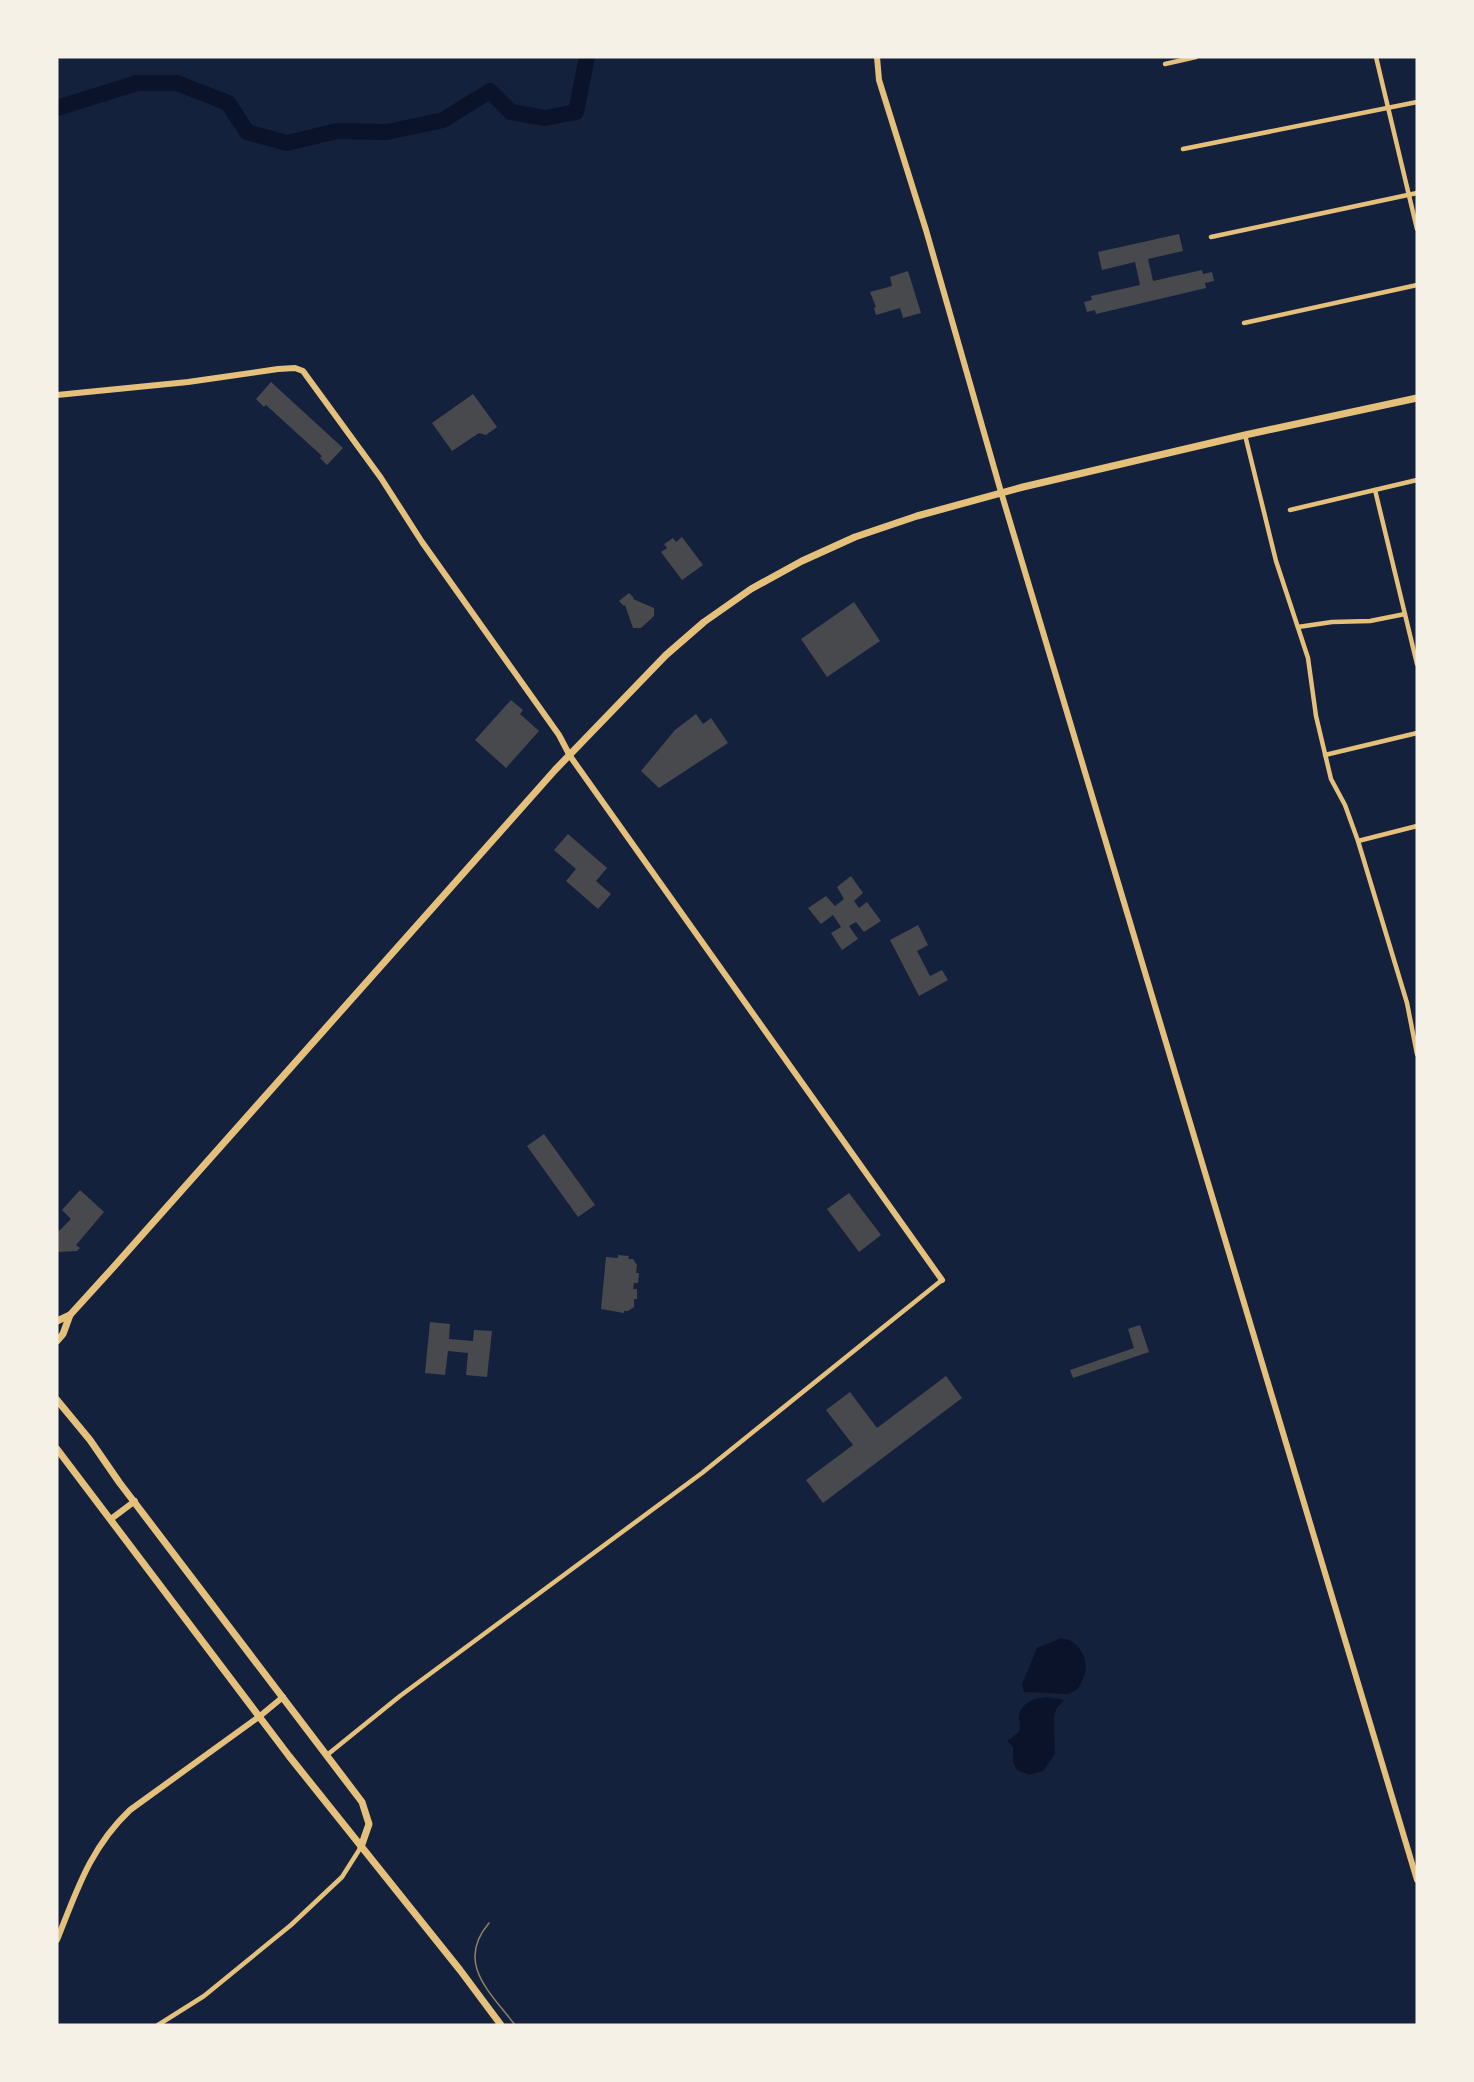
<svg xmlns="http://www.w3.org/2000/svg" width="1474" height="2082" font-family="Arial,sans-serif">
	<rect width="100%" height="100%" fill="#14213d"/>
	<g fill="#0b132b">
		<path d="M1059,1639C1074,1637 1085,1651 1086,1667C1086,1674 1081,1683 1078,1689L1068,1694L1024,1692L1022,1684L1037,1648Z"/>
		<path d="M1046,1697L1064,1700L1056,1709L1054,1717L1055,1754L1043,1771L1029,1775L1017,1770L1013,1762V1747L1007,1741L1019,1732C1021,1726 1019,1722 1019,1717C1020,1703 1035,1698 1046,1697Z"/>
	</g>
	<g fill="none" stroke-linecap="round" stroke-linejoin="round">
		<path stroke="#0b132b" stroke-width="16" d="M57,108L137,83H177L228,103L247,132L287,143L337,131L387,132L443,120L490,91L511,112L545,118L576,112L587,57"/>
	</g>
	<g fill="#48494c">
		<path d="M1179,234L1183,251L1148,259L1153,281L1202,270L1203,274L1212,272L1214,281L1205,283L1206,288L1096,314L1095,310L1087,312L1084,302L1092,300L1091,296L1140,285L1135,262L1102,270L1098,252Z"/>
		<path d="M908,271L921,313L903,318L900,308L876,315L874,308L876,307L870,292L892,286L890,277Z"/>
		<path d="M271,382L343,448L327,465L320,458L322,456L266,405L264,407L256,399Z"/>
		<path d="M473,394L497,427L486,435L479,433L452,451L432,423Z"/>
		<path d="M682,537L703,565L682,580L661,552L667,548L664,544L673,538L676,542Z"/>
		<path d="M629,593L634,598L633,599L654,608V616L641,628H633L625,605L624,606L619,601Z"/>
		<path d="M854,602L880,641L827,677L801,639Z"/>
		<path d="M511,700L523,710L520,714L539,731L506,768L475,740Z"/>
		<path d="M696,714L703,724L711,718L728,743L659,788L641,771L675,730Z"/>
		<path d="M568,834L607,868L596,881L611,894L598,909L566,881L576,869L554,850Z"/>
		<path d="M851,876L863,893L854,901L859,908L867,902L881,921L864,932L856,922L849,926L858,939L842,950L831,933L841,927L833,915L821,924L808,908L826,896L835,906L844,899L837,887Z"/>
		<path d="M918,925L928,945L917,951L930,976L942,970L948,980L919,996L890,940Z"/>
		<path d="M544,1134L595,1205L578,1217L527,1146Z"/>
		<path d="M80,1190L104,1212L76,1245L80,1248L77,1251L57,1252V1231L60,1230L71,1219L62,1210Z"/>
		<path d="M849,1193L881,1235L859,1252L827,1209Z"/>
		<path d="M618,1255L629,1256L628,1259H633L637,1265L636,1273H639L638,1283H634L633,1289H637V1299H634V1307L628,1311H624V1313L601,1309L606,1257L618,1258Z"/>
		<path d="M430,1322L450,1324L449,1339L473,1341L474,1330L492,1331L487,1377L466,1375L468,1353L448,1351L445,1375L425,1373Z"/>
		<path d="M1140,1325L1149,1352L1073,1378L1070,1370L1134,1348L1128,1329Z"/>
		<path d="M946,1376L962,1398L823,1503L806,1480L853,1445L826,1410L850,1392L877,1428Z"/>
	</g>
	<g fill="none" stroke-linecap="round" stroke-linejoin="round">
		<g stroke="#e5c07b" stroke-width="4.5">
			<path d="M1376,57L1417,229"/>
			<path d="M1165,64L1196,57"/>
			<path d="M1183,149L1417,102"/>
			<path d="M1211,237L1417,193"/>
			<path d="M1244,323L1417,285"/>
			<path d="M1245,435L1276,561L1308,658L1316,716L1331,779L1345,805L1358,841L1407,1003L1417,1054"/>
			<path d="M1375,490L1417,664"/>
			<path d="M1290,510L1417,480"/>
			<path d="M1298,627L1332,622L1370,621L1405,614"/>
			<path d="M1325,755L1417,733"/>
			<path d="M1358,841L1417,826"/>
			<path d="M327,1755L400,1696L702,1473L942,1280"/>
			<path d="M158,2025L204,1996L291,1925L342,1877L361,1847"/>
		</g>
		<g stroke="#e5c07b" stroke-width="6">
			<path d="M877,57L879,80L926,230L1001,492L1417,1880"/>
			<path d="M57,395L188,382L278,369L295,368L303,371L381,478L422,542L559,735L570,756L942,1280"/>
			<path d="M111,1519L135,1501"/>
			<path d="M57,1940C77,1890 90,1848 130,1810L260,1716L283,1697"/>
		</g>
		<g stroke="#e5c07b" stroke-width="7">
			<path d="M57,1321L70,1315L110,1271L555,770L666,655L704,622L751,589L802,561L855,537L917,516L1023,487L1245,435L1417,398"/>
			<path d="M57,1341L63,1334L70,1315"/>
			<path d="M57,1400L90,1440L119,1482L362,1802L369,1824L361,1847"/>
			<path d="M57,1449L289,1756L460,1970L501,2025"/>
		</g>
		<path stroke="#918062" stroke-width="1.5" d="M489,1923C455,1963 490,1992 515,2025"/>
	</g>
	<rect width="1474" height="2082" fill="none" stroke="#f6f1e7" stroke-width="117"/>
</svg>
